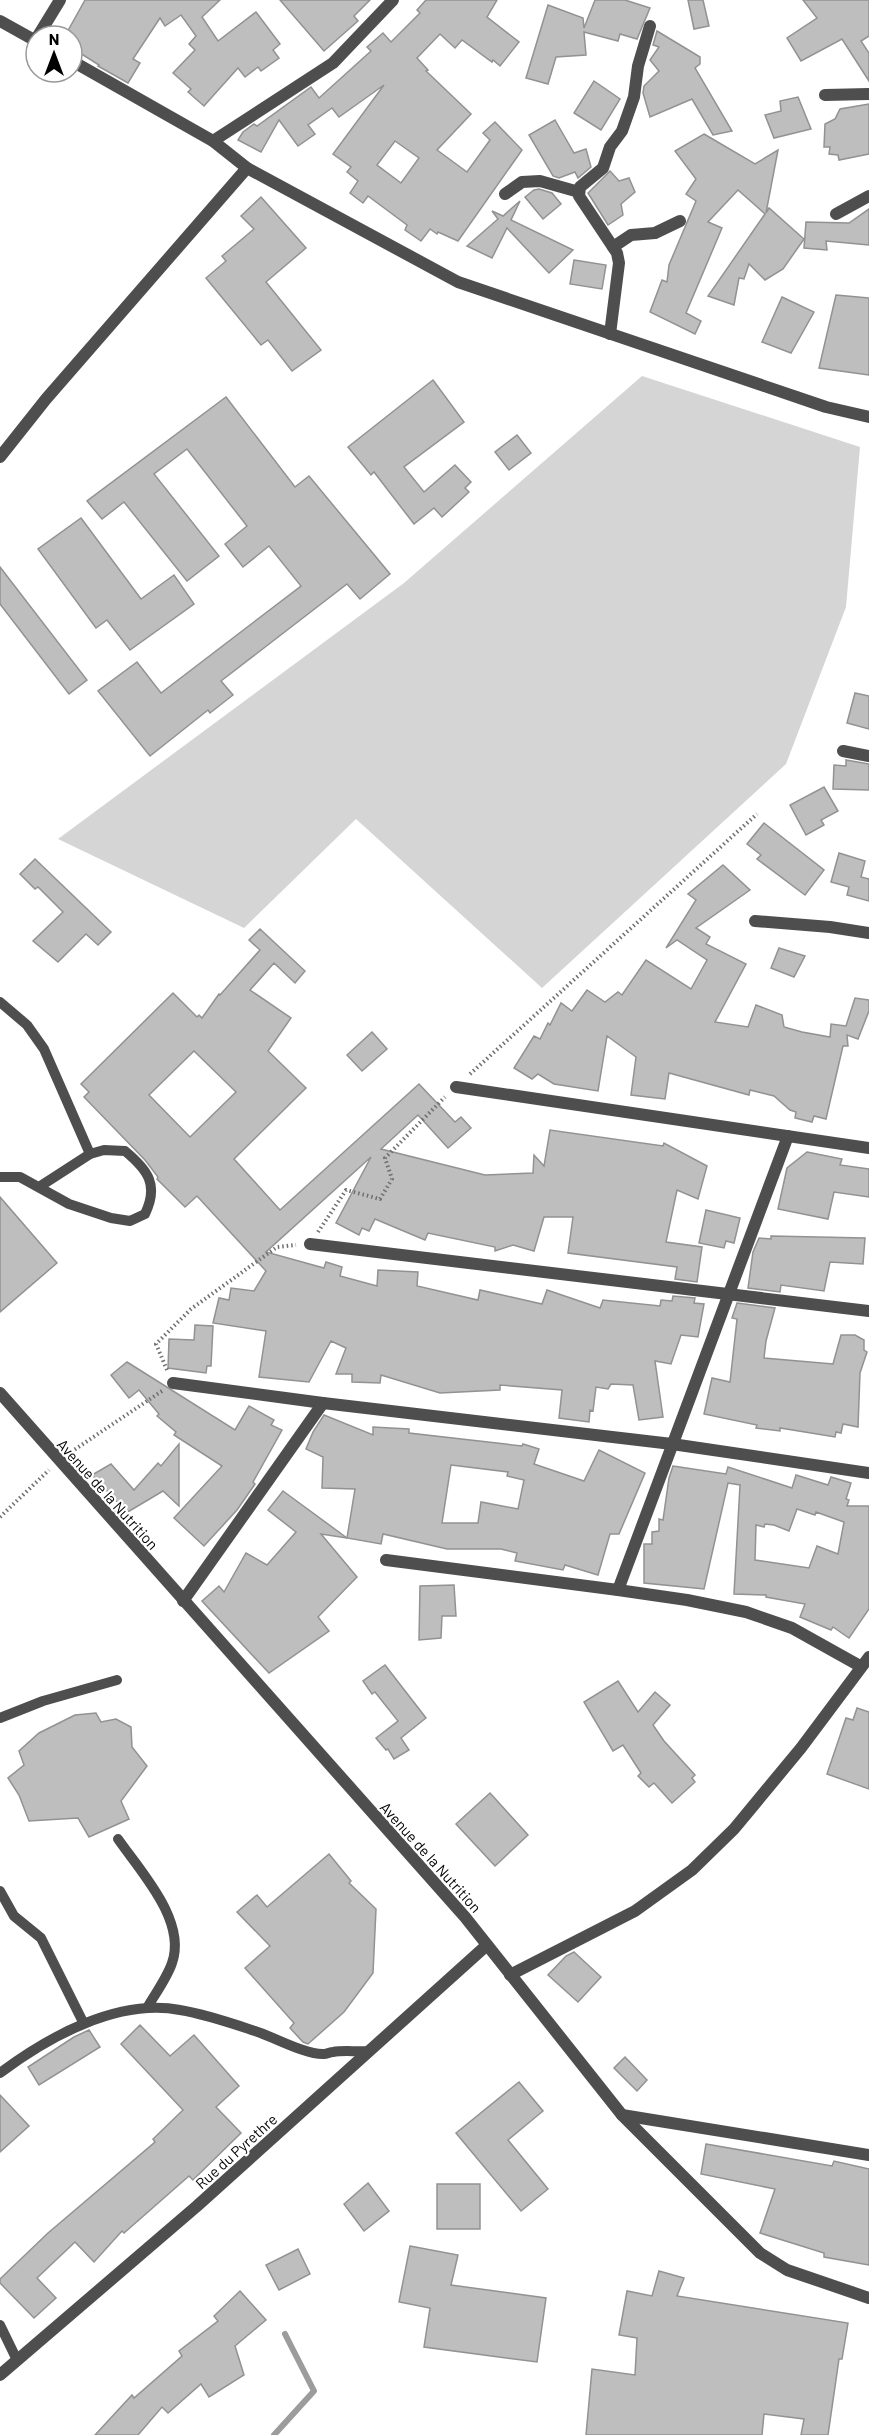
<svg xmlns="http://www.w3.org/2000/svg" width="869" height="2435" font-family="Barlow,sans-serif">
	<rect width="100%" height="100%" fill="#fff"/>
	<path fill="#d5d5d5" d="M642,376L860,447L846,607L786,764L542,988L356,819L244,928L58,839L404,583Z"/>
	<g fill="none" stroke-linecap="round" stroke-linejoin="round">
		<path stroke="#9c9c9c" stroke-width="6" d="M274,2435L314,2391L285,2334"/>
	</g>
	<g fill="#bebebe" stroke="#929292" stroke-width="1.5" fill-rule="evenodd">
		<path d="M85,0H220L202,17L218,41L256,12L280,44L273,50L279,58L261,71L258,67L245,77L238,68L204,106L188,92L191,89L173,73L195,50L189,44L196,36L181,15L165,26L160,18L133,59L140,63L128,83L98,66L99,65L72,48V36H65Z"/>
		<path d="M280,0H370L354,16L358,21L324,51Z"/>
		<path d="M426,0H497L487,17L519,42L500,66L493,60L492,62L462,40L455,48L440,34L417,58L428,70L426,71L471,114L437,150L467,172L490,140L483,133L495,122L522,150L458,241L438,232L437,234L430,229L421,241L405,230L407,225L368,196L363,203L350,193L358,181L347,172L351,167L333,154L384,85L339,117L332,108L308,125L315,134L298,146L279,120L261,152L238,140L243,132L254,124L257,126L311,87L319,98L371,51L367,47L383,33L391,42L420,13L417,10ZM395,141L419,158L401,183L377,165Z"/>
		<path d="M595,0H625L650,8L637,39L620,34L618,41L584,32L586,55L556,57L548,84L526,78L548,5L583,18L584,28Z"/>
		<path d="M688,0H703L709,26L694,29Z"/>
		<path d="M803,0H869V36L861,41L869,53V81L842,39L801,61L787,38L817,18Z"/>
		<path d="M657,31L700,57V64L695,68L732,131L713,135L692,99L650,117L643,93L644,86L659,71L650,60L659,47L653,45Z"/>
		<path d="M594,81L620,99L601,130L574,113Z"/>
		<path d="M798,97L811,129L774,138L765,115L781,111L780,101Z"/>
		<path d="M869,104V154L839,160L838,155L829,154L830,147H824L825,124L835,119L840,109Z"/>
		<path d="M555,120L574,153L586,149L591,167L578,178L575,172L559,178L553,176L529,135Z"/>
		<path d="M704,134L755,164L778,150L766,213L769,208L804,239L783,269L765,280L749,264L744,279L739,278L734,305L708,296L765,214L738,190L708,222L722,228L686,313L701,321L695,334L650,312L662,280L667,282L669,265L696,201L686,194L696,179L675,151Z"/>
		<path d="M610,171L619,181L629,178L635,192L621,204L623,215L608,225L588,193Z"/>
		<path d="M539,189L552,193L561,204L543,219L525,197L534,190Z"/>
		<path d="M261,197L306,248L266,282L321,350L292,371L268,340L261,345L206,278L226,261L222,256L254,229L241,216Z"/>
		<path d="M520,201L511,220L573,250L549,273L507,228L492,258L467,246L498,219L492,211L503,216Z"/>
		<path d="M869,209V245L826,241L827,250L804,248L806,222L849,223Z"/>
		<path d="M574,260L606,265L602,289L570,284Z"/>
		<path d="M836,295L869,298V375L819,368Z"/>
		<path d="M782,297L814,312L791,353L762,342Z"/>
		<path d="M433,380L464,422L404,467L424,492L455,465L471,482L465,488L469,492L442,517L434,508L414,524L374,472L371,475L348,447Z"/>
		<path d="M226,397L295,487L309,476L390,574L360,599L347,584L221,681L233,695L210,713L208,710L150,756L98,691L137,662L161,693L301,586L269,546L243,567L225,544L247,526L187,449L154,474L219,556L187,581L124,502L102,519L87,501Z"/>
		<path d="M517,435L531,453L509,470L495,452Z"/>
		<path d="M81,518L141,599L174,575L194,604L130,650L107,620L96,628L38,549Z"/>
		<path d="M0,567L87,680L69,694L0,604Z"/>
		<path d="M855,693L869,696V729L847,723Z"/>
		<path d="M846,760L869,764V790L833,789L834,765L846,766Z"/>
		<path d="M824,787L838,811L821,820L824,825L806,835L790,805Z"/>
		<path d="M764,823L824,870L805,895L757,859L761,855L747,844Z"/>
		<path d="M839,853L865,861L861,877L869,879V901L847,895L849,887L831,882Z"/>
		<path d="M35,859L111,932L98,945L86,934L58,962L33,941L63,912L38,887L35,889L20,874Z"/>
		<path d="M723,865L750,890L696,928L710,937L706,944L746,964L715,1022L748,1027L756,1005L782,1015L784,1027L802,1032L830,1037L831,1024L846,1026L855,998L869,1000V1011L858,1039L847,1035L848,1046H843L826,1119L814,1116L812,1122L795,1118L796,1112L790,1110L774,1096L750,1090L749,1095L669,1073L665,1099L631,1095L636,1057L607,1036L598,1091L554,1084L538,1074L532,1079L514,1068L534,1036L540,1039L548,1023L550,1025L561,1003L572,1011L587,990L605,1002L618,992L622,995L646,960L691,989L707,960L677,940L666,948L696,900L688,894Z"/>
		<path d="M260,929L305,971L295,983L274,963L250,990L291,1018L268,1051L306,1088L234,1159L280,1210L419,1084L455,1122L461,1117L471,1128L448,1148L418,1115L381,1149L485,1175L533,1173L534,1155L544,1166L550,1130L663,1146L664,1143L707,1166L698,1199L677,1190L666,1242L702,1247L697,1282L675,1279L677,1267L568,1253L573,1217H544L534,1251L513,1245L495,1251V1247L428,1233L425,1240L375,1219L369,1231L362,1228L359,1235L336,1223L371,1157L266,1252L324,1268L326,1262L342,1267L340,1276L377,1286L378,1270L418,1272L417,1286L478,1300L480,1290L542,1304L547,1290L600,1308L603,1300L660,1306L661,1300L672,1301L673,1296L695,1298L694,1303L704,1304L698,1337L681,1335L671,1364L655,1361L663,1417L639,1420L633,1385L611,1384L608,1389L596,1387L593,1411L590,1410L589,1422L559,1418L562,1390L500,1385V1390L440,1393L381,1375L380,1383L352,1382V1374H336L346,1348L331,1341L309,1382L259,1377L266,1331L213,1323L219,1298L229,1300L231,1288L254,1291L266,1271L197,1196L185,1207L157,1179L158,1177L145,1160L84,1097L89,1092L81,1084L173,993L197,1017L199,1015L202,1018L219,994L220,995L260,950L249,940ZM194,1051L236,1092L190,1137L149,1095Z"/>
		<path d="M779,948L805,956L794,977L771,968Z"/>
		<path d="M372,1032L387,1049L362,1071L347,1055Z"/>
		<path d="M807,1152L842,1159L840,1165L869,1169V1197L834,1192L828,1219L778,1209L787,1168Z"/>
		<path d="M0,1197L57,1263L0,1312Z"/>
		<path d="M706,1210L740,1218L734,1243L726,1241L724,1248L699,1243Z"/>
		<path d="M771,1236L865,1238L863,1264L830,1262L824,1291L781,1285L780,1292L748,1288L753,1252L759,1238L771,1239Z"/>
		<path d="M737,1303L775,1308L766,1341L764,1358L833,1364L841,1335H855L864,1340V1350L867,1352L860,1373L858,1427L843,1424L841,1433L836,1432L835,1437L780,1428V1431L756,1428L757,1425L704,1414L712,1378L730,1382L737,1319L732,1318Z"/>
		<path d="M195,1325L213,1326L211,1366H207L206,1373L168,1368L169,1339L194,1340Z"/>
		<path d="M127,1362L235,1430L249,1406L274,1420L271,1425L282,1430L253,1482L255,1484L237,1510L204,1546L174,1518L222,1466L174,1435L176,1432L157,1416L159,1414L139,1390L129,1398L111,1375Z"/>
		<path d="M324,1415L373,1435V1427L409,1429V1433L522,1446L523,1444L539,1449L534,1464L584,1481L599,1450L645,1473L619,1534H610L598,1575L565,1565L563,1570L515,1561L517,1553L501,1549H447L383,1534L381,1544L347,1538L355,1489L322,1488L323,1457L306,1449L313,1432ZM451,1465L508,1472L507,1476L524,1480L518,1509L481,1502L478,1523H442Z"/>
		<path d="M179,1444V1506L163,1491L121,1516L115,1511L120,1505L92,1475L111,1464L134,1490L158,1463L161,1466Z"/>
		<path d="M673,1466L726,1474L728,1467L792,1488L796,1475L828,1485L831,1477L851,1483L846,1499L849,1500L847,1506H869V1609L849,1638L833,1627L831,1630L800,1617L805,1604L766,1597V1595L734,1594L740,1485L728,1483L704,1589L644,1583V1544H652V1532L659,1531V1519L663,1520L669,1478ZM797,1509L815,1515L816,1512L844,1522L838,1554L817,1546L809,1568L755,1560L756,1525L764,1527L765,1524L774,1525L789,1531Z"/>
		<path d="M283,1491L347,1538L321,1534L357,1577L318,1617L329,1631L269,1673L202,1601L219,1586L224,1592L246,1553L267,1565L296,1532L268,1510Z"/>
		<path d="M454,1585L456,1616H442L441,1638L419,1640L420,1586Z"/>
		<path d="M385,1665L426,1718L401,1738L409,1750L394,1759L388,1749L386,1750L376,1738L398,1721L375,1692L372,1694L363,1681Z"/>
		<path d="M618,1681L638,1712L655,1692L670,1705L653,1725L664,1741L695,1775L692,1778L695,1782L672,1803L654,1783L649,1787L638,1776L641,1773L623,1745L613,1751L584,1702Z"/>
		<path d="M857,1708L869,1712V1789L827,1774L846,1718L853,1720Z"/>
		<path d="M96,1713L101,1722L116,1719L131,1727L132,1747L147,1766L121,1801L129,1819L89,1837L78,1818L29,1821L19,1795L8,1778L24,1765L19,1751L39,1733L75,1715Z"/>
		<path d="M490,1793L528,1835L495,1866L456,1824Z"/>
		<path d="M329,1854L351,1881L349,1883L376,1909L373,1973L344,2012L308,2044L303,2042L290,2028L294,2023L245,1968L270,1946L237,1912L257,1895L267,1907Z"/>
		<path d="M574,1952L601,1977L578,2002L548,1975L566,1956Z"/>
		<path d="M140,2025L170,2056L194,2035L239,2086L216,2107L241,2133L193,2180L189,2176L124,2233L122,2231L94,2262L75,2242L37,2278L56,2298L34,2318L0,2283V2279L48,2233L155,2142L153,2139L183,2110L121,2044Z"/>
		<path d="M89,2030L100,2047L39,2085L28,2067L74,2037Z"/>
		<path d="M625,2057L647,2080L637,2091L614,2068Z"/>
		<path d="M519,2082L543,2111L508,2140L548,2189L521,2211L456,2133Z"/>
		<path d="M0,2095L29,2126L0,2152Z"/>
		<path d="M706,2144L832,2166L834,2161L869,2169V2265L824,2257V2253L760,2233L775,2189L701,2174Z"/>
		<path d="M368,2183L389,2211L364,2231L344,2204Z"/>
		<rect x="437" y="2184" width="43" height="45"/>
		<path d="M410,2246L458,2255L451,2285L546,2298L537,2362L424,2347L430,2308L399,2302Z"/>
		<path d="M298,2249L310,2274L279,2290L266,2265Z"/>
		<path d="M659,2271L684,2278L677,2296L848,2323L842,2359H839L828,2435H801L804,2419L764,2414L762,2435H586L592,2369L635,2375L637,2338L619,2335L627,2291L652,2296Z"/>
		<path d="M240,2291L266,2320L235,2346L244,2375L209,2397L201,2384L168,2413L162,2407L138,2435H95L132,2395L134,2398L182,2356L179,2351L218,2321L214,2316Z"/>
	</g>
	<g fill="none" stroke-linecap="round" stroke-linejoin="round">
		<g stroke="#707070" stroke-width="4" stroke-dasharray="1.5 3" stroke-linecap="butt">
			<path d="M470,1074L757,814"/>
			<path d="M318,1232L346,1190L380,1199L392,1179L385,1158L445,1097"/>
			<path d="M167,1370L156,1344L191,1309L277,1247L296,1245"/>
			<path d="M71,1452L162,1391"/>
			<path d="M0,1517L49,1470"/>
		</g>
		<g stroke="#4e4e4e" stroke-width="10">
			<path d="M0,1002L27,1025L44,1049L90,1154"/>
			<path d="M0,1177H20L69,1204L111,1218L130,1221L145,1214C159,1185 148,1170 125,1151L104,1150L90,1154L39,1187"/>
			<path d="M0,1718L43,1701L117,1680"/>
			<path d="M118,1839C141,1872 187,1921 172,1963C167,1978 155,1994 147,2008"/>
			<path d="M0,1891L14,1916L41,1938L83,2022"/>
			<path d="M0,2073C48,2037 118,1998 180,2010C205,2014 231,2023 255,2031C274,2037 306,2055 324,2054C327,2054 330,2052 333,2052C344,2050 357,2052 369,2051"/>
			<path d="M0,2325L17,2360"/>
		</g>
		<g stroke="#4e4e4e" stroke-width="12">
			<path d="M0,21L36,41"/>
			<path d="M38,36L60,0"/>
			<path d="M72,61L213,141L247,168L458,282L826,407L869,417"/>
			<path d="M825,95L869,94"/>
			<path d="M213,141L333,63L393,0"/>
			<path d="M505,194L522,182L540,181L579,192"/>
			<path d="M836,214L869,196"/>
			<path d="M613,247L631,235L655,233L680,221"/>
			<path d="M610,334L619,263L617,253L579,196L580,187L603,168L610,147L622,131L634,97L638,66L650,26"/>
			<path d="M0,457L46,399L247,168"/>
			<path d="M843,751L869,756"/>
			<path d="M755,921L830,927L869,933"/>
			<path d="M456,1087L869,1148"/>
			<path d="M310,1244L869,1311"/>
			<path d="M173,1383L323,1403L672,1444L869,1473"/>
			<path d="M0,1393L465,1917L622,2115L760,2253L787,2270L869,2298"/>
			<path d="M386,1560L618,1590L687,1600L746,1612L792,1628L860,1666"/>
			<path d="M618,1590L788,1136"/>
			<path d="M183,1601L323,1403"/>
			<path d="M510,1975L635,1911L692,1870L734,1829L801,1748L869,1657"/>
			<path d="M622,2115L869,2155"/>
			<path d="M0,2375L197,2206L487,1945"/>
		</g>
	</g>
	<g text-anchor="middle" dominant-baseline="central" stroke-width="4.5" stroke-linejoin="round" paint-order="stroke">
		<g font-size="15" fill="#000" stroke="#fff">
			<text transform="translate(108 1494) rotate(48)">Avenue de la Nutrition</text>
			<text transform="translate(431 1857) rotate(48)">Avenue de la Nutrition</text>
			<text transform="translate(236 2151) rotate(-42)">Rue du Pyrethre</text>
		</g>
	</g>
	<g transform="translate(54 54)"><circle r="28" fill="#ffffff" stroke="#999999" stroke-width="1.5"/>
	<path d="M0-4.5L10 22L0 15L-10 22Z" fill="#000000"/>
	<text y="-9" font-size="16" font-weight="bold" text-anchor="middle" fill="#000000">N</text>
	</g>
</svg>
